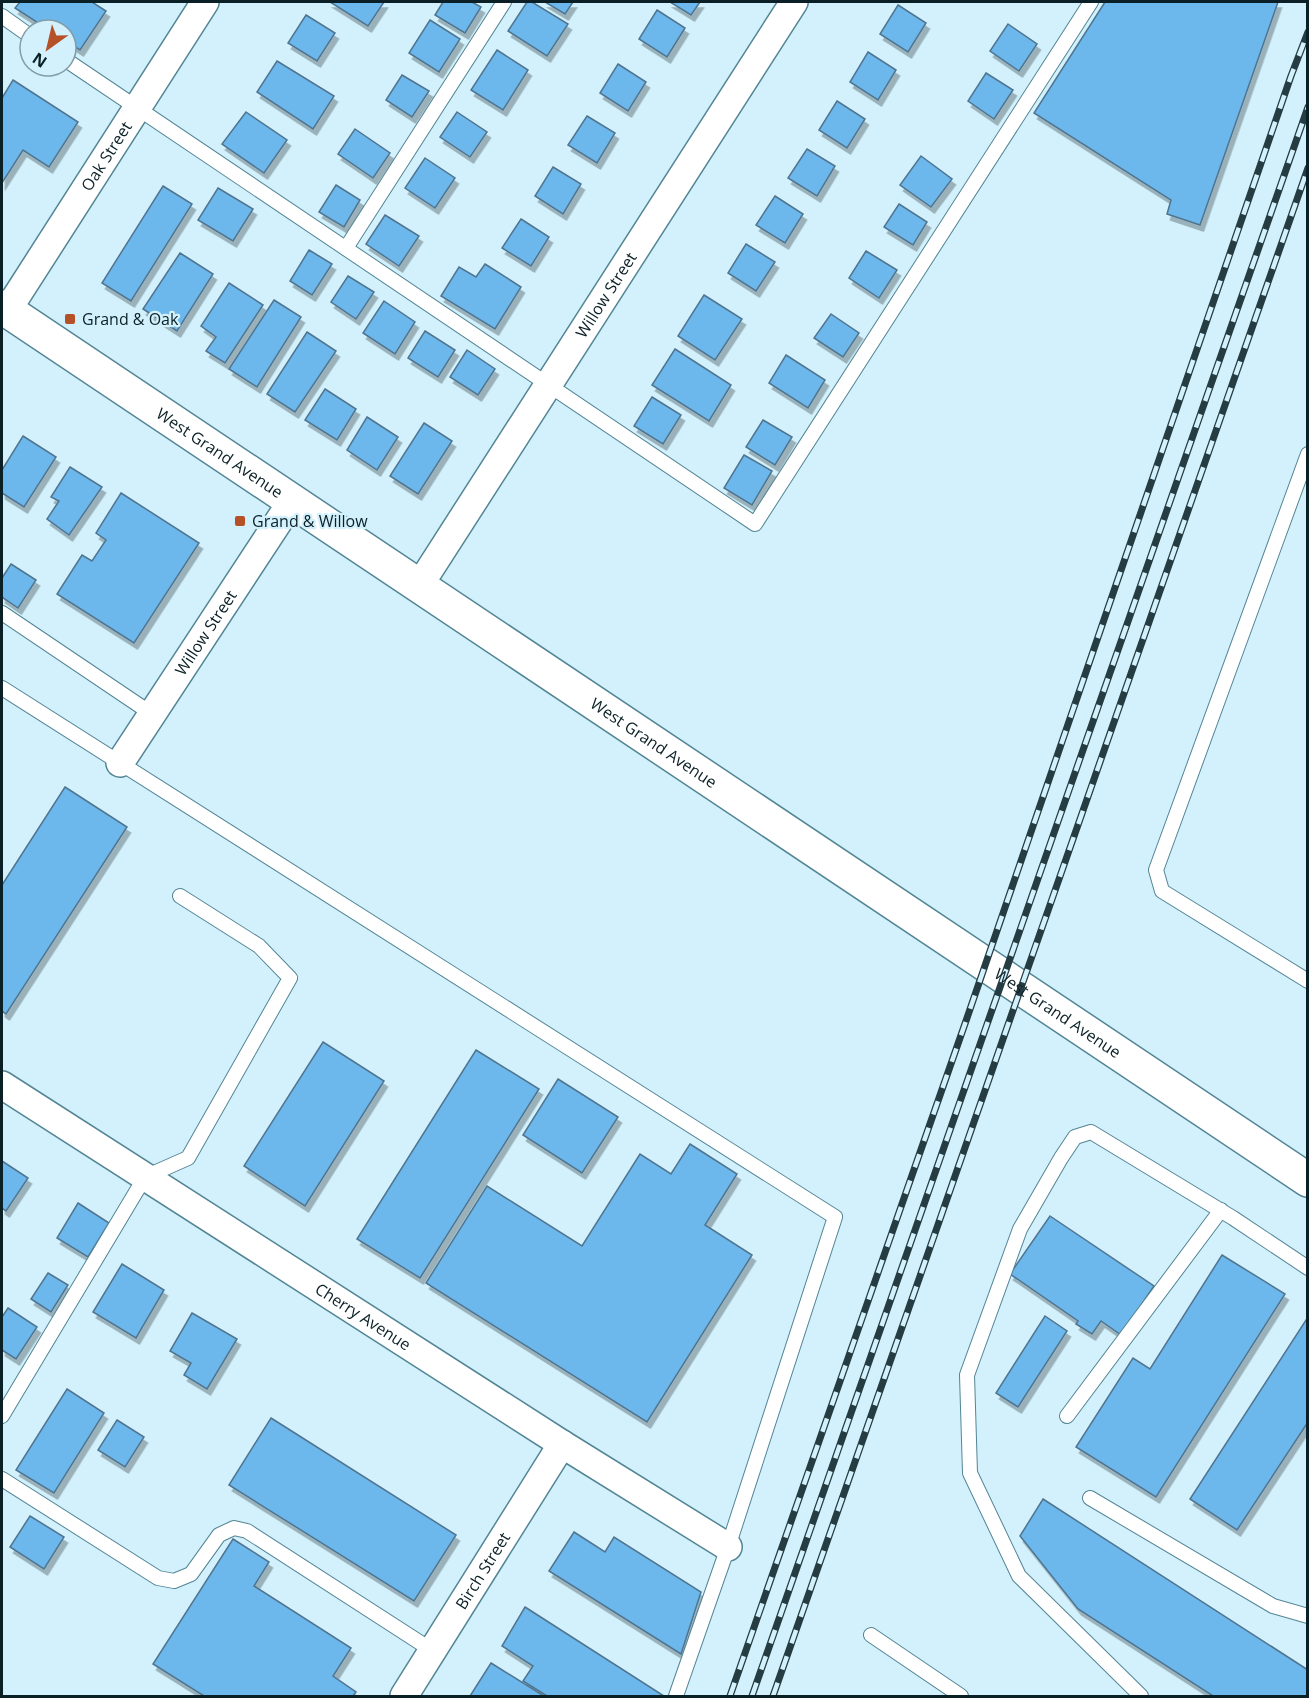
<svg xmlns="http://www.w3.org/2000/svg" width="1309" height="1698" font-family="'Open Sans',sans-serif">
	<defs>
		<filter id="shadow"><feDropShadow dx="3.5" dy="6" stdDeviation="0" flood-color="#0004"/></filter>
	</defs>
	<rect width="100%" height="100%" fill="#d2f1fc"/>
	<g fill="#6cb7ec" stroke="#4f748f" stroke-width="1.5" filter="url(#shadow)">
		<path d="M20,2H92L106,11L80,50L66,41V30H49L15,8Z"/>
		<path d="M330,2H384L368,26Z"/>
		<path d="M443,2H472L481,7L465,33L435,15Z"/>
		<path d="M527,2H532L568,24L547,56L508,31Z"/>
		<path d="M545,2H573L565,14Z"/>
		<path d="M670,2H700L691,15Z"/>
		<path d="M1105,2H1278L1200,225L1167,214L1171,200L1034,113Z"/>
		<path d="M898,5L926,23L908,52L880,34Z"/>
		<path d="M657,10L685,28L667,57L639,39Z"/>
		<path d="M306,15L335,33L317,61L288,43Z"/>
		<path d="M430,20L460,39L439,72L409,53Z"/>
		<path d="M1008,24L1037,44L1019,71L990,51Z"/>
		<path d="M497,50L528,70L503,110L471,90Z"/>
		<path d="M868,52L896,70L878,100L850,82Z"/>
		<path d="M277,61L334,96L313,129L257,92Z"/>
		<path d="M618,64L646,82L628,111L600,93Z"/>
		<path d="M986,73L1013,90L994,119L968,101Z"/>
		<path d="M402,75L429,91L412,117L386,100Z"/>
		<path d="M13,80L78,122L49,167L23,150L2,183V98Z"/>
		<path d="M837,101L865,119L847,148L819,130Z"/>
		<path d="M246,112L287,140L264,173L222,144Z"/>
		<path d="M457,112L487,132L470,157L440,137Z"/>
		<path d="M587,116L615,133L597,163L568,145Z"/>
		<path d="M355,129L390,153L373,178L338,154Z"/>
		<path d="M807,149L835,166L817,196L788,178Z"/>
		<path d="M921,156L952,179L931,207L900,185Z"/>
		<path d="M425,158L455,178L435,208L405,188Z"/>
		<path d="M553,167L581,184L563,214L535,196Z"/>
		<path d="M336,185L360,200L344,227L319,212Z"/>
		<path d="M163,186L192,204L131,301L102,283Z"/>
		<path d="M218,188L253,209L233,241L198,220Z"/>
		<path d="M775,196L803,214L785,243L756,225Z"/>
		<path d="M899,204L927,222L913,245L884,227Z"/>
		<path d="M385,215L419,236L399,266L366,244Z"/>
		<path d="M521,219L549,237L531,266L502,248Z"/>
		<path d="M746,244L775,262L756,291L728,273Z"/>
		<path d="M309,250L332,264L312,295L290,281Z"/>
		<path d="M866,251L897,270L879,298L849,278Z"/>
		<path d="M180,253L213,274L177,331L143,309Z"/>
		<path d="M485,264L521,287L495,329L441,296L459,267L476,277Z"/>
		<path d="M348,276L374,292L356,319L331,302Z"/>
		<path d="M229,283L263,305L225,363L206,351L216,337L201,326Z"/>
		<path d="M704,295L742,319L715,360L678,336Z"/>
		<path d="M274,300L301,317L257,387L229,369Z"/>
		<path d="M384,301L415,322L395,354L363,333Z"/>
		<path d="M831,314L859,333L843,357L814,338Z"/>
		<path d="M425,331L455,350L438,377L408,358Z"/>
		<path d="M307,332L336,351L295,412L267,394Z"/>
		<path d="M675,349L731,385L709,421L652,385Z"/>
		<path d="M467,350L495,369L478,395L450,377Z"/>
		<path d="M786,355L825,380L808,408L769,383Z"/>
		<path d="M325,389L356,409L337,440L305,420Z"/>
		<path d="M652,397L681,415L663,444L634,426Z"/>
		<path d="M367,417L398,437L377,470L347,450Z"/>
		<path d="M763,420L792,437L775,465L746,447Z"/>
		<path d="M424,423L452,441L418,494L390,476Z"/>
		<path d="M23,436L56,457L24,507L2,493V470Z"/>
		<path d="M744,455L772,471L752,505L724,488Z"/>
		<path d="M70,467L102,487L69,535L47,519L59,501L51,497Z"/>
		<path d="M121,493L199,543L134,643L57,594L82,555L92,561L106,540L96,533Z"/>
		<path d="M11,564L36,580L18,608L2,597V578Z"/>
		<path d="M65,787L127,827L6,1014L2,1011V885Z"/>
		<path d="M323,1042L384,1081L305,1206L244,1166Z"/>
		<path d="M476,1050L539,1089L420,1278L357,1239Z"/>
		<path d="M558,1079L618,1117L582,1173L523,1135Z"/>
		<path d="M690,1144L737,1174L705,1225L752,1255L647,1422L426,1283L487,1186L582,1246L640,1154L671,1174Z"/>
		<path d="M2,1161L28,1178L6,1211L2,1208Z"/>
		<path d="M78,1203L109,1223L88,1257L57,1238Z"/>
		<path d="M1050,1216L1154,1286L1121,1335L1101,1321L1092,1334L1076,1324L1078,1321L1010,1274Z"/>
		<path d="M1222,1255L1285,1294L1156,1497L1076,1447L1133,1358L1150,1369Z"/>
		<path d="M122,1264L164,1290L136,1338L93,1312Z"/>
		<path d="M48,1273L68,1285L51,1312L31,1299Z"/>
		<path d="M8,1308L37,1327L16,1359L2,1350V1317Z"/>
		<path d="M192,1313L237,1339L207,1389L184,1375L191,1363L170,1351Z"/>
		<path d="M1045,1316L1067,1331L1018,1407L996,1393Z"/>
		<path d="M1308,1317V1422L1237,1530L1190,1499Z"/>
		<path d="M67,1389L104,1413L54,1493L16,1470Z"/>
		<path d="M271,1418L456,1535L414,1601L229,1485Z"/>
		<path d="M117,1420L144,1437L125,1467L98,1450Z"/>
		<path d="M1043,1499L1308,1670V1696H1213L1078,1609L1020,1536Z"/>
		<path d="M30,1516L64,1537L44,1569L10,1547Z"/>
		<path d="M574,1532L605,1552L614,1537L701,1592L681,1654L549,1571Z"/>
		<path d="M233,1539L269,1562L254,1586L351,1648L333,1676L356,1692L353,1696H204L153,1664Z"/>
		<path d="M525,1607L664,1696H547L523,1681L533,1666L502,1646Z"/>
		<path d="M491,1663L544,1696H470Z"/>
	</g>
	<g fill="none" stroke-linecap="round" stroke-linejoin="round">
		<defs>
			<g id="service">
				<path d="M2,16L30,36"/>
				<path d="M66,60L755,524L1091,2"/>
				<path d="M346,248L504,2"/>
				<path d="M1308,454L1156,870L1162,891L1308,981"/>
				<path d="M2,613L152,714"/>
				<path d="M2,688L835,1217L728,1547L676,1696"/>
				<path d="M2,1416L145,1177L188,1158L290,978L259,946L180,896"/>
				<path d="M1067,1416L1221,1210"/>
				<path d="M2,1479L158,1578L174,1581L191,1574L219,1535L234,1528L247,1531L433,1651"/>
				<path d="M1090,1498L1273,1606L1308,1616"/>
				<path d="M871,1635L961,1696"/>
				<path d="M1141,1696L1019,1576L970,1473L967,1375L1020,1229L1061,1158L1075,1137L1091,1132L1233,1218L1308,1268"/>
			</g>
			<g id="minor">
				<path id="s1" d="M7,311L205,2"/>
				<path id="s2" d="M419,586L794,2"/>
				<path id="s3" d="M120,763L292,501"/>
				<path id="s4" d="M2,1085L562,1444L728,1547"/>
				<path id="s5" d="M404,1696L562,1444"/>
			</g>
			<g id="secondary">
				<path id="s6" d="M2,307L1308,1180"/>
			</g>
		</defs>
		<use href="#service" stroke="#538595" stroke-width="16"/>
		<use href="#minor" stroke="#538595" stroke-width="30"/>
		<use href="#secondary" stroke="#538595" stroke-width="36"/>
		<use href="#service" stroke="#fff" stroke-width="14"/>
		<use href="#minor" stroke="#fff" stroke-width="27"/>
		<use href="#secondary" stroke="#fff" stroke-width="33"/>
		<defs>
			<g id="rail">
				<path d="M730,1696L967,1018L1291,76L1308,32"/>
				<path d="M752,1696L1308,107"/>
				<path d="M773,1696L1308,168"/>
			</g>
		</defs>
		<use href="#rail" stroke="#253c42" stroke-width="7"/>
		<use href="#rail" stroke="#d2f1fc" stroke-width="4.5" stroke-dasharray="14" stroke-linecap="butt"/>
	</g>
	<g fill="#b65026" stroke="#d2f1fc" stroke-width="2">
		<rect x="64" y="313" width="12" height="12" rx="3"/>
		<rect x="234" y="515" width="12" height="12" rx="3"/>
	</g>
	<g text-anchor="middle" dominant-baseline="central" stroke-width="4.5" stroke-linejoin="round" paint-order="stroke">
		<g font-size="16" fill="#0b2026" stroke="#d2f1fc">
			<text stroke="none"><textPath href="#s1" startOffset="184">Oak Street</textPath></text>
			<text stroke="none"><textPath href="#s2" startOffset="346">Willow Street</textPath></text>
			<text stroke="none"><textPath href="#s6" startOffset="262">West Grand Avenue</textPath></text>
			<text stroke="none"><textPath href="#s3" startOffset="156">Willow Street</textPath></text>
			<text stroke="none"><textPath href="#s6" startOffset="784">West Grand Avenue</textPath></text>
			<text stroke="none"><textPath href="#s6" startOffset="1270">West Grand Avenue</textPath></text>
			<text stroke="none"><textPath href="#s4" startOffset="429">Cherry Avenue</textPath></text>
			<text stroke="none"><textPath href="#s5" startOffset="148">Birch Street</textPath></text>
		</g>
		<g font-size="16" fill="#0b2026" stroke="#d2f1fc" text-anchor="start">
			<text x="82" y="319">Grand &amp; Oak</text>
			<text x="252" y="521">Grand &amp; Willow</text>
		</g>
	</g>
	<rect width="1309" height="1698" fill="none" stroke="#0b2026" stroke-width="6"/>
	<g transform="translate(48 48) rotate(214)"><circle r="28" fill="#d2f1fc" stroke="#829da6" stroke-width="1.5"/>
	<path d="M0-4.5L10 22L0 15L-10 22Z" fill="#b65026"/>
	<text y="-9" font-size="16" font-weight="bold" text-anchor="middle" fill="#0b2026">N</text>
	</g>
</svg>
